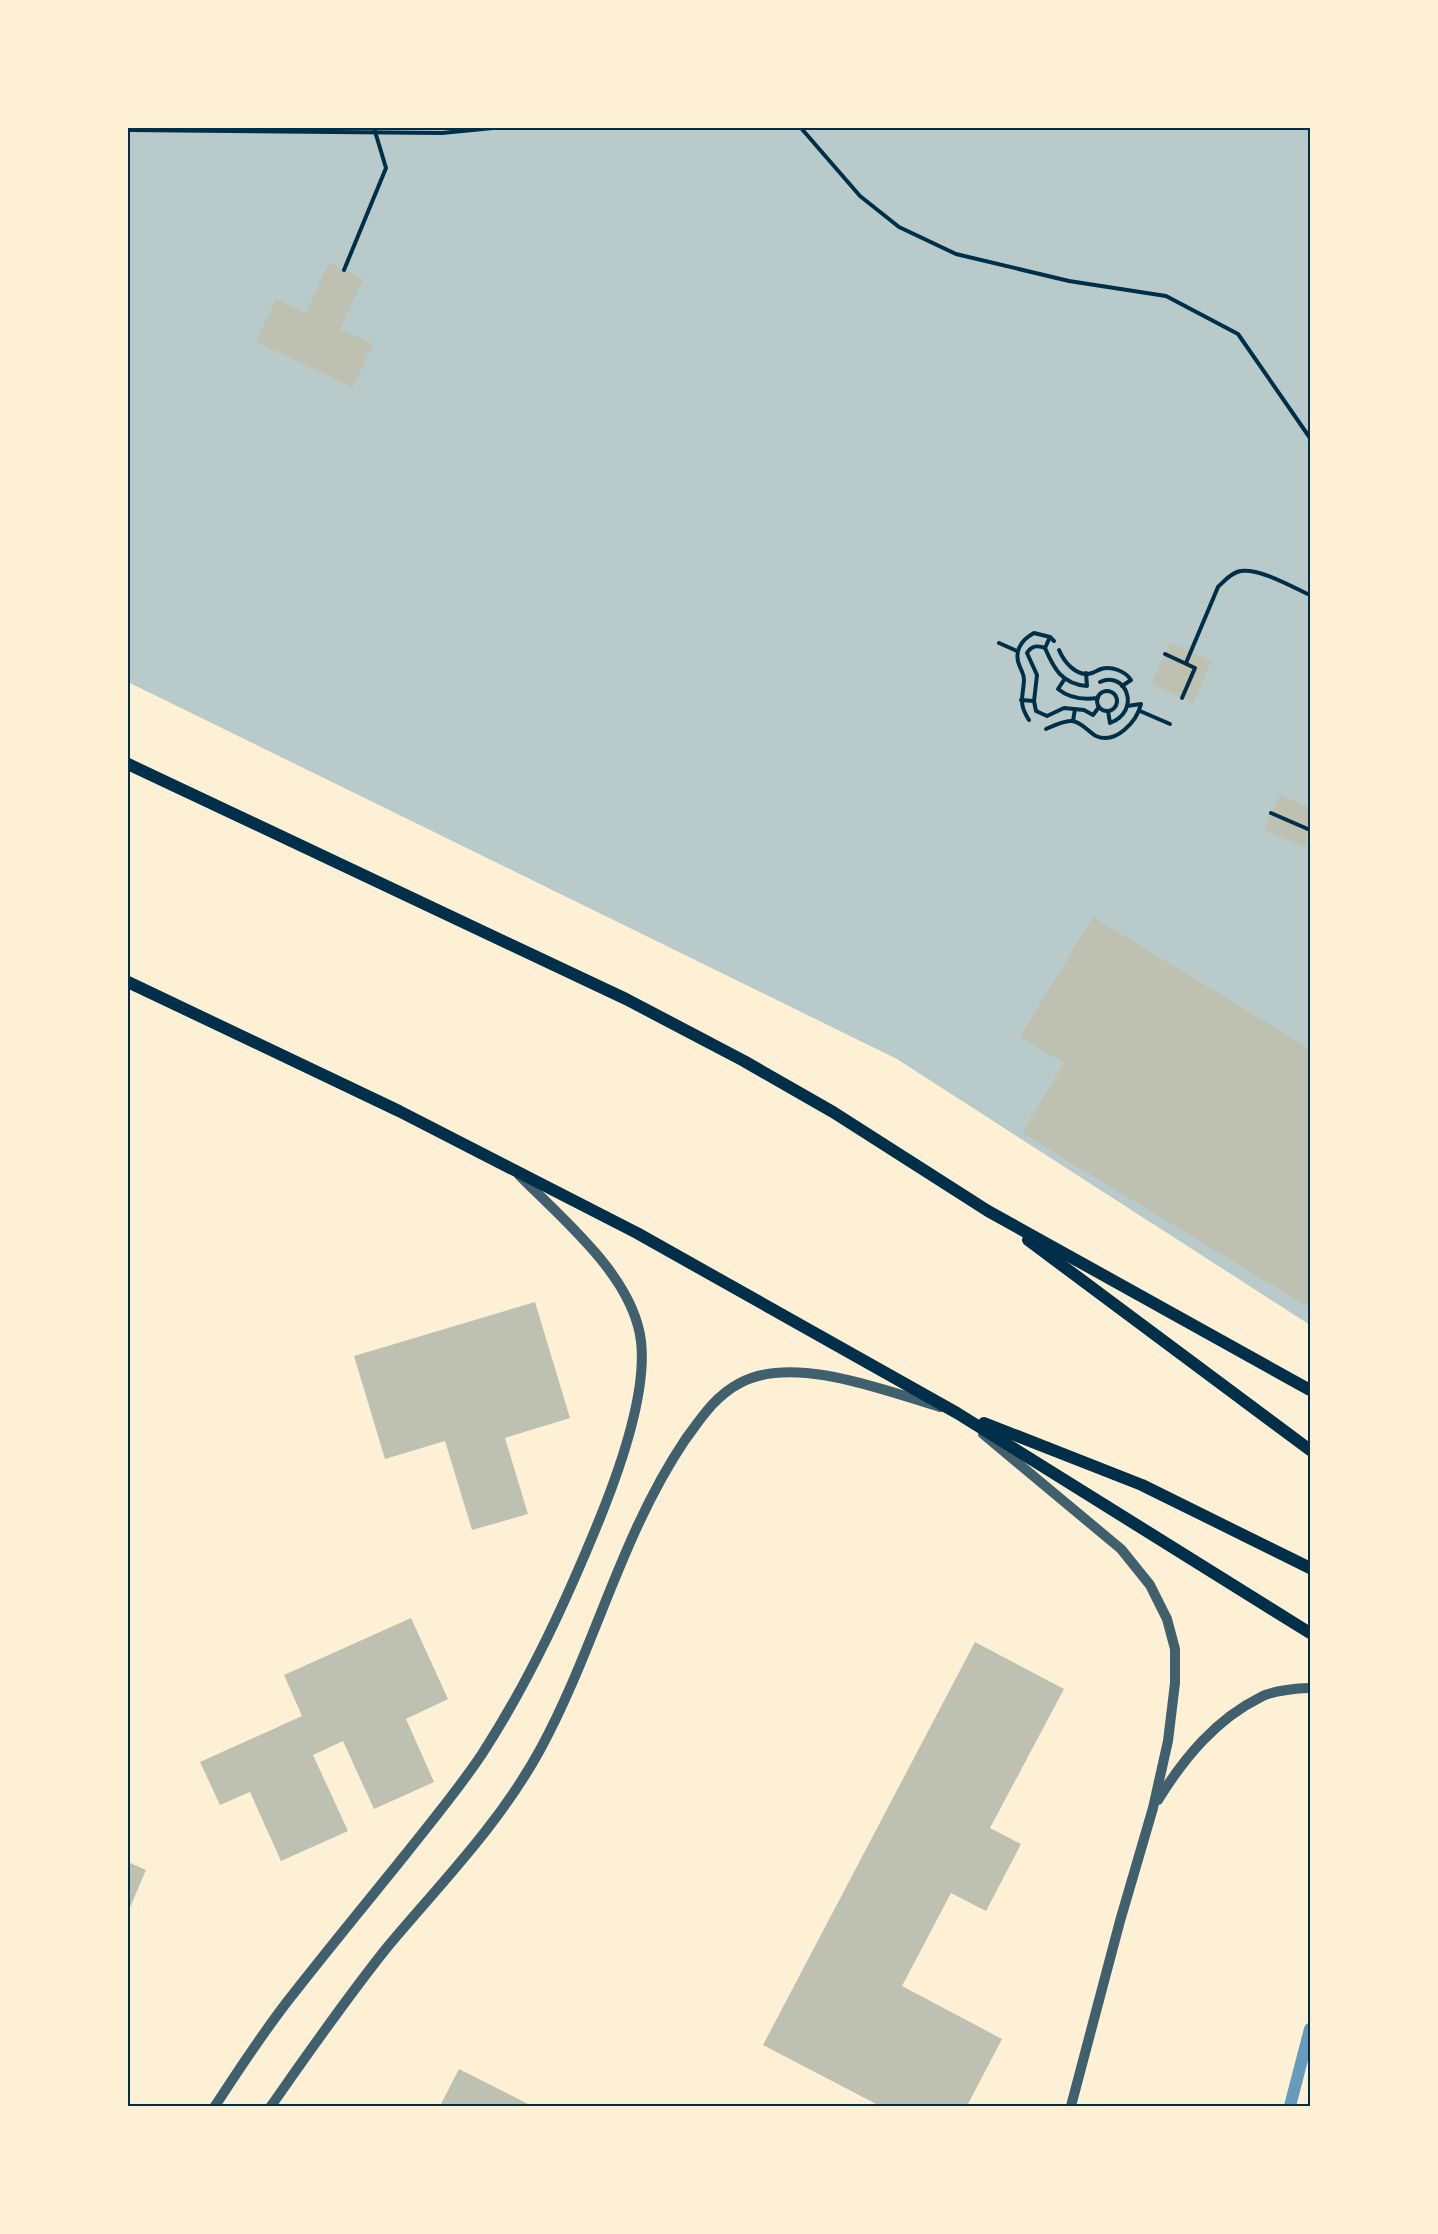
<svg xmlns="http://www.w3.org/2000/svg" width="1438" height="2234" font-family="'DejaVu Sans',sans-serif">
	<rect width="100%" height="100%" fill="#fdf0d5"/>
	<path fill="#b9caca" d="M128,128H1310V1325L897,1059L128,682Z"/>
	<g fill="none" stroke-linecap="round" stroke-linejoin="round">
		<path stroke="#669bbc" stroke-width="12" d="M1290,2106L1310,2029"/>
	</g>
	<g fill="#bec0b2">
		<path d="M329,263L363,279L340,329L373,344L353,387L256,342L276,299L306,313Z"/>
		<path d="M1170,643L1211,661L1193,703L1151,684Z"/>
		<path d="M1280,795L1310,808V833L1304,847L1264,830Z"/>
		<path d="M1093,917L1310,1049V1308L1022,1133L1064,1063L1020,1037Z"/>
		<path d="M535,1302L570,1418L505,1438L528,1514L472,1530L445,1441L385,1459L354,1356Z"/>
		<path d="M411,1618L448,1699L406,1719L434,1782L374,1809L343,1741L313,1755L348,1831L281,1861L250,1792L220,1805L200,1762L302,1716L284,1675Z"/>
		<path d="M975,1642L1064,1689L990,1828L1021,1844L986,1911L951,1893L902,1986L1002,2039L967,2106H880L763,2045Z"/>
		<path d="M128,1862L146,1870L128,1912Z"/>
		<path d="M459,2069L532,2106H440Z"/>
	</g>
	<g fill="none" stroke-linecap="round" stroke-linejoin="round">
		<g stroke="#003049" stroke-width="4">
			<path d="M801,128L860,196L899,227L956,254L1069,281L1166,296L1238,334L1310,438"/>
			<path d="M128,130L442,133L493,128"/>
			<path d="M344,270L386,168L374,128"/>
			<path d="M999,643L1017,651"/>
			<path d="M1045,648L1050,637"/>
			<path d="M1059,650C1064,662 1077,678 1092,673C1095,672 1098,670 1101,669C1112,666 1125,671 1131,680L1122,686"/>
			<path d="M1165,654L1195,668L1182,698"/>
			<path d="M1186,663L1218,587C1224,581 1232,572 1241,571C1262,569 1292,587 1310,595"/>
			<path d="M1086,673L1087,686C1062,684 1054,669 1045,648C1038,645 1031,646 1027,653L1037,675L1034,701L1036,711L1047,716L1064,708L1084,710L1093,715L1099,707"/>
			<path d="M1064,680L1058,689C1069,698 1084,700 1098,698"/>
			<path d="M1100,682C1126,670 1142,711 1110,723L1108,711"/>
			<circle cx="1107" cy="701" r="10"/>
			<path d="M1021,700L1034,701"/>
			<path d="M1140,711L1170,724"/>
			<path d="M1029,720C1018,703 1023,698 1024,680C1024,674 1022,672 1020,667C1013,652 1021,640 1034,633L1050,637L1054,641"/>
			<path d="M1073,721L1075,709"/>
			<path d="M1046,729C1053,726 1064,720 1072,721C1082,722 1088,732 1096,736C1116,745 1137,721 1141,704L1127,706"/>
			<path d="M1271,813L1310,830"/>
		</g>
		<g stroke="#3f606c" stroke-width="10">
			<path d="M983,1434L1121,1549L1150,1585L1167,1619L1175,1649V1683L1168,1741L1153,1808L1120,1921L1071,2106"/>
			<path d="M1158,1800C1184,1758 1216,1719 1261,1697C1271,1691 1299,1688 1310,1688"/>
			<path d="M215,2106C240,2068 265,2029 294,1993C330,1947 368,1901 405,1855C431,1822 458,1790 482,1754C530,1680 567,1599 600,1518C619,1471 647,1392 641,1341C633,1276 563,1220 519,1175"/>
			<path d="M271,2106C309,2052 347,1997 389,1945C442,1882 501,1822 541,1748C595,1648 621,1535 685,1440C701,1418 715,1396 740,1383C793,1354 886,1391 940,1407"/>
		</g>
		<g stroke="#003049" stroke-width="12">
			<path d="M128,764L626,999L744,1061L833,1112L988,1211L1310,1390"/>
			<path d="M128,982L399,1111L637,1233L957,1413L1310,1633"/>
			<path d="M1028,1240L1310,1450"/>
			<path d="M984,1423L1142,1485L1310,1568"/>
		</g>
	</g>
	<rect width="1438" height="2234" fill="none" stroke="#fdf0d5" stroke-width="258"/>
	<rect x="129" y="129" width="1180" height="1976" fill="none" stroke="#003049" stroke-width="2"/>
</svg>
